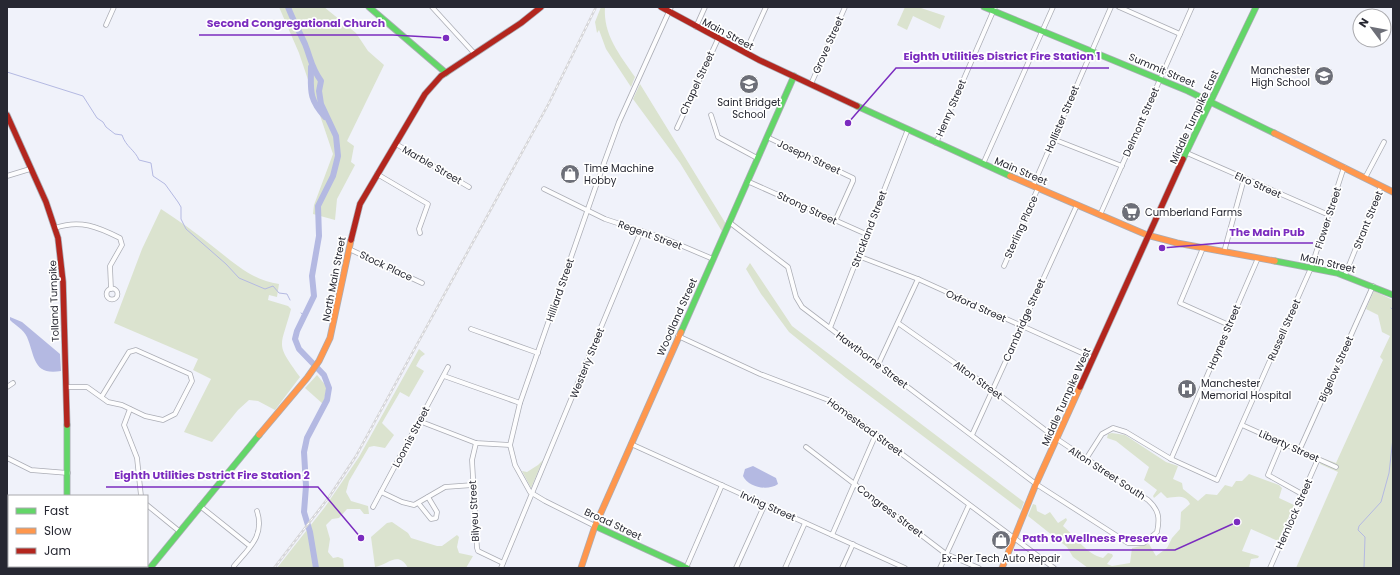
<svg xmlns="http://www.w3.org/2000/svg" width="1400" height="575" font-family="Poppins,sans-serif">
	<rect width="100%" height="100%" fill="#f0f2fa"/>
	<g fill="#dbe3cf">
		<path d="M279,7H324L356,33L368,51L384,65L347,141L354,146L351,162L355,165L337,199L335,220L313,214L314,205L333,154L299,53Z"/>
		<path d="M601,7H605C603,35 620,55 635,77L631,87L606,49L599,30L597,33L595,22Z"/>
		<path d="M905,7H918L945,16L940,29L913,16L907,30L897,25Z"/>
		<path d="M640,84L726,224L723,233L680,163L633,99Z"/>
		<path d="M161,209C178,220 195,232 211,245C232,261 252,281 279,284L277,297L269,295L268,300L288,306L291,309C281,348 274,342 300,377L275,410L258,401L249,400L238,410L212,442L184,432L211,379L193,370L198,359L114,323L142,249Z"/>
		<path d="M750,263L792,326L1024,502L1021,510L846,378L789,332L761,294L746,269Z"/>
		<path d="M1374,291L1393,300V568H1296L1338,472L1320,464L1322,458L1336,463L1383,360L1380,357L1390,336L1382,332L1378,315L1366,309Z"/>
		<path d="M419,349L425,354L421,357L416,366L424,371L409,397L400,392L382,423L394,435L385,448L374,446L369,447L349,481L346,492L351,501L368,506L369,514H364L360,509H347L339,518L332,519L326,525L330,539L328,552L333,558L338,557L343,559L344,568H277L325,507L359,457Z"/>
		<path d="M317,375L327,387L323,404L305,388Z"/>
		<path d="M1112,433L1125,435L1166,462L1178,466L1173,479L1182,483L1183,489L1198,501L1206,494L1217,495L1225,485L1232,487L1236,481H1242L1249,474L1279,485L1282,488L1279,498L1294,505L1278,541L1251,529L1242,551L1259,556L1258,558L1251,559L1249,568H1088L1073,557L1067,547L1028,516L1033,504L1036,505L1037,511L1045,515L1050,512L1058,523L1066,518L1067,520L1063,526C1075,536 1086,554 1103,558L1108,553L1112,554L1113,556L1107,564L1112,566L1130,563L1132,548L1149,544L1156,556L1167,548L1172,538L1180,529L1181,512L1190,504C1186,494 1175,497 1167,498L1161,492L1154,498L1153,496L1157,490L1144,480L1149,467L1116,441L1107,438L1108,434Z"/>
		<path d="M543,460L531,488L522,471L527,472L538,465Z"/>
		<path d="M392,522L408,533L411,538L437,546H442L457,535L459,537L457,547L459,553L473,556L466,568H408C398,550 388,565 375,567L371,537L387,523Z"/>
	</g>
	<g fill="#b4b9e2">
		<path d="M10,317L22,322L60,354L61,371C33,376 35,356 27,337C24,330 15,325 10,320Z"/>
		<path d="M753,466L776,478L778,484C768,491 749,488 743,476L745,469Z"/>
	</g>
	<g fill="none" stroke-linecap="round" stroke-linejoin="round">
		<g stroke="#b4b9e2" stroke-width="1">
			<path d="M7,72L83,96L97,118L103,122L106,127L115,134L122,135C126,147 135,150 139,160L151,163L153,176L165,184L178,202L181,207V219L186,229L226,264L239,278L265,289L273,286L279,293L287,294L290,300"/>
			<path d="M1391,308L1393,310"/>
			<path d="M301,313L305,316"/>
			<path d="M1364,568L1365,537L1358,530L1359,526L1381,502L1389,473L1393,438"/>
		</g>
		<g stroke="#b4b9e2" stroke-width="6">
			<path d="M288,7C293,20 299,31 305,44C311,59 311,67 321,81L319,91L321,104L336,136L338,156L333,176L318,206L319,236L312,276L314,296L297,331L295,339L299,349L324,375L329,388L327,400L307,438L304,452L306,486L304,512L310,532L316,568"/>
			<path d="M311,67C311,90 308,98 325,117"/>
		</g>
		<defs>
			<g id="street">
				<path d="M432,7L474,53"/>
				<path d="M1119,7L1180,34"/>
				<path d="M106,25L114,7"/>
				<path d="M696,27L705,7"/>
				<path d="M745,53L766,7"/>
				<path d="M811,84L845,7"/>
				<path d="M711,115L718,137L757,158"/>
				<path d="M677,128L718,39"/>
				<path d="M767,137L853,178V181L835,221"/>
				<path d="M1053,139L1122,166"/>
				<path d="M936,143L995,7"/>
				<path d="M396,144L469,187"/>
				<path d="M1187,153L1329,215"/>
				<path d="M983,164L1053,7"/>
				<path d="M377,174L428,204L419,229L420,233"/>
				<path d="M7,176L30,169"/>
				<path d="M1365,178L1384,142"/>
				<path d="M747,181L866,234"/>
				<path d="M1033,186L1111,7"/>
				<path d="M544,189L605,219L666,239L713,259"/>
				<path d="M1100,215L1192,7"/>
				<path d="M729,222L788,267L796,297L802,307L1036,484L1128,543H1144L1157,532C1160,518 1159,510 1148,500L1057,439L993,390L898,323"/>
				<path d="M55,228C80,219 98,227 120,238L122,245L110,266L111,289"/>
				<path d="M1203,248L1180,303L1229,325"/>
				<path d="M349,249L422,283"/>
				<path d="M1224,252L1244,179"/>
				<path d="M858,256L918,279L1093,358"/>
				<path d="M1004,266L1038,188"/>
				<path d="M1345,275L1381,186"/>
				<circle cx="112" cy="294" r="5.5"/>
				<path d="M830,328L908,129"/>
				<path d="M471,329L538,353"/>
				<path d="M678,336L760,374L831,401L1054,568"/>
				<path d="M878,365L918,279"/>
				<path d="M444,376L520,403"/>
				<path d="M7,387L13,383"/>
				<path d="M66,387H87L108,402L122,405L145,416L163,420L175,414L192,381L190,374L136,350L129,352L102,396"/>
				<path d="M130,409L124,425L137,458L141,496"/>
				<path d="M419,421L476,443L510,445"/>
				<path d="M1242,425L1336,467"/>
				<path d="M972,435L1077,205"/>
				<path d="M476,443L472,460L477,548L478,551L503,563"/>
				<path d="M631,444L905,568"/>
				<path d="M1281,444L1268,475L1302,494"/>
				<path d="M806,447L946,554L979,568"/>
				<path d="M1299,451L1373,286"/>
				<path d="M7,458L31,470L68,473"/>
				<path d="M1086,459L1102,434L1113,428L1126,432L1171,459L1217,480L1311,268L1344,167"/>
				<path d="M1171,459L1258,258"/>
				<path d="M381,492L402,502L414,505L445,487L473,485"/>
				<path d="M419,504L431,519L436,518L437,512L428,497"/>
				<path d="M147,505L179,531"/>
				<path d="M200,506L250,546"/>
				<path d="M373,507L448,367"/>
				<path d="M7,520L9,521"/>
				<path d="M595,526L545,501L530,492L515,465L510,445L520,403L604,163L619,122L671,7"/>
				<path d="M832,535L876,434"/>
				<path d="M234,566C249,548 265,536 257,511"/>
				<path d="M501,568L641,231"/>
				<path d="M686,568L722,485"/>
				<path d="M736,568L765,504"/>
				<path d="M785,568L805,523"/>
				<path d="M842,568L853,544"/>
				<path d="M940,568L969,505"/>
				<path d="M1270,568L1318,459"/>
			</g>
			<g id="fast">
				<path d="M369,7L446,73"/>
				<path d="M984,7L1188,91L1274,133"/>
				<path d="M857,106L1010,176"/>
				<path d="M1183,159L1256,7"/>
				<path d="M1275,261L1337,273L1393,295"/>
				<path d="M681,332L794,76"/>
				<path d="M67,496V425"/>
				<path d="M595,526L687,568"/>
				<path d="M150,568L259,435"/>
			</g>
			<g id="slow">
				<path d="M1274,133L1393,192"/>
				<path d="M1010,176L1147,235L1177,243L1275,261"/>
				<path d="M259,435L307,378L319,361L330,338L351,240"/>
				<path d="M581,568L595,526L681,332"/>
				<path d="M1002,568L1036,484L1080,387"/>
			</g>
			<g id="jam">
				<path d="M661,7L759,60L857,106"/>
				<path d="M7,115L46,202L58,238L63,282L67,425"/>
				<path d="M351,240L360,204L425,94L441,76L521,23L541,7"/>
				<path d="M1080,387L1183,159"/>
				<path d="M62,566V568"/>
			</g>
		</defs>
		<use href="#street" stroke="#abadb5" stroke-width="5.5"/>
		<use href="#fast" stroke="#abadb5" stroke-width="7"/>
		<use href="#slow" stroke="#abadb5" stroke-width="7"/>
		<use href="#jam" stroke="#abadb5" stroke-width="7"/>
		<use href="#street" stroke="#fdfdfe" stroke-width="4"/>
		<use href="#fast" stroke="#63d668" stroke-width="5.5"/>
		<use href="#slow" stroke="#ff974d" stroke-width="5.5"/>
		<use href="#jam" stroke="#b3261e" stroke-width="5.5"/>
		<defs>
			<path id="rail" d="M274,568L329,497L356,456L549,103L596,7"/>
		</defs>
		<use href="#rail" stroke="#d6d6d9" stroke-width="2.5"/>
		<use href="#rail" stroke="#fff" stroke-width="1" stroke-dasharray="3" stroke-linecap="butt"/>
	</g>
	<defs>
		<symbol id="school-disc" viewBox="-11 -11 22 22"><circle r="9.5" fill="#6d6f78" stroke="#fff"/><path d="M0-5L7-2L0 1L-7-2ZM-4 1L0 2.5L4 1V4Q0 6-4 4Z" fill="#fff"/></symbol>
		<symbol id="shop-disc" viewBox="-11 -11 22 22"><circle r="9.5" fill="#6d6f78" stroke="#fff"/><path d="M-5-2.5h2.3a2.7 3.5 0 0 1 5.4 0H5L5.5 6h-11ZM-1.5-2.5h3a1.5 2.3 0 0 0-3 0Z" fill="#fff"/></symbol>
		<symbol id="supermarket-disc" viewBox="-11 -11 22 22"><circle r="9.5" fill="#6d6f78" stroke="#fff"/><path d="M-6-5.5h2.5l.6 2H6L4.5 2H-2.5L-4.4-4H-6ZM-1.5 3.2a1.3 1.3 0 1 0 .1 0ZM3 3.2a1.3 1.3 0 1 0 .1 0Z" fill="#fff"/></symbol>
		<symbol id="hospital-disc" viewBox="-11 -11 22 22"><circle r="9.5" fill="#6d6f78" stroke="#fff"/><path d="M-5-5h3v3.5h4V-5h3V5h-3V1.5h-4V5h-3Z" fill="#fff"/></symbol>
	</defs>
	<g fill-rule="evenodd">
		<use href="#school-disc" x="1313" y="65" width="22" height="22"/>
		<use href="#school-disc" x="738" y="73" width="22" height="22"/>
		<use href="#shop-disc" x="559" y="163" width="22" height="22"/>
		<use href="#supermarket-disc" x="1120" y="201" width="22" height="22"/>
		<use href="#hospital-disc" x="1176" y="378" width="22" height="22"/>
		<use href="#shop-disc" x="990" y="529" width="22" height="22"/>
	</g>
	<g text-anchor="middle" dominant-baseline="central" stroke-width="3.5" stroke-linejoin="round" paint-order="stroke">
		<g font-size="10" fill="#272832" stroke="#fff">
			<text transform="translate(728 34) rotate(28)">Main Street</text>
			<text transform="translate(828 45) rotate(-66)">Grove Street</text>
			<text transform="translate(1162 70) rotate(23)">Summit Street</text>
			<text transform="translate(697 83) rotate(-65)">Chapel Street</text>
			<text transform="translate(951 108) rotate(-67)">Henry Street</text>
			<text transform="translate(1194 117) rotate(-65)">Middle Turnpike East</text>
			<text transform="translate(1062 119) rotate(-67)">Hollister Street</text>
			<text transform="translate(1141 122) rotate(-66)">Delmont Street</text>
			<text transform="translate(809 157) rotate(25)">Joseph Street</text>
			<text transform="translate(432 165) rotate(30)">Marble Street</text>
			<text transform="translate(1021 171) rotate(23)">Main Street</text>
			<text transform="translate(1258 185) rotate(24)">Elro Street</text>
			<text transform="translate(807 208) rotate(25)">Strong Street</text>
			<text transform="translate(1328 218) rotate(-72)">Flower Street</text>
			<text transform="translate(1368 220) rotate(-68)">Strant Street</text>
			<text transform="translate(1021 227) rotate(-66)">Sterling Place</text>
			<text transform="translate(869 229) rotate(-69)">Strickland Street</text>
			<text transform="translate(650 235) rotate(20)">Regent Street</text>
			<text transform="translate(1328 263) rotate(13)">Main Street</text>
			<text transform="translate(386 266) rotate(25)">Stock Place</text>
			<text transform="translate(334 279) rotate(-79)">North Main Street</text>
			<text transform="translate(560 290) rotate(-71)">Hilliard Street</text>
			<text transform="translate(54 301) rotate(-92)">Tolland Turnpike</text>
			<text transform="translate(976 306) rotate(24)">Oxford Street</text>
			<text transform="translate(677 317) rotate(-66)">Woodland Street</text>
			<text transform="translate(1024 320) rotate(-66)">Cambridge Street</text>
			<text transform="translate(1284 330) rotate(-66)">Russell Street</text>
			<text transform="translate(1224 337) rotate(-67)">Haynes Street</text>
			<text transform="translate(872 360) rotate(37)">Hawthorne Street</text>
			<text transform="translate(587 363) rotate(-68)">Westerly Street</text>
			<text transform="translate(1336 369) rotate(-66)">Bigelow Street</text>
			<text transform="translate(978 380) rotate(36)">Alton Street</text>
			<text transform="translate(1066 397) rotate(-66)">Middle Turnpike West</text>
			<text transform="translate(865 427) rotate(36)">Homestead Street</text>
			<text transform="translate(411 437) rotate(-62)">Loomis Street</text>
			<text transform="translate(1289 446) rotate(24)">Liberty Street</text>
			<text transform="translate(1107 473) rotate(33)">Alton Street South</text>
			<text transform="translate(768 506) rotate(24)">Irving Street</text>
			<text transform="translate(474 511) rotate(-93)">Bilyeu Street</text>
			<text transform="translate(890 511) rotate(37)">Congress Street</text>
			<text transform="translate(1294 514) rotate(-66)">Hemlock Street</text>
			<text transform="translate(613 524) rotate(25)">Broad Street</text>
		</g>
		<g font-size="10" fill="#272832" stroke="#fff" text-anchor="start">
			<text x="1310" y="70" text-anchor="end">Manchester<tspan x="1310" dy="12">High School</tspan></text>
			<text x="749" y="102" text-anchor="middle">Saint Bridget<tspan x="749" dy="12">School</tspan></text>
			<text x="584" y="168">Time Machine<tspan x="584" dy="12">Hobby</tspan></text>
			<text x="1145" y="212">Cumberland Farms</text>
			<text x="1201" y="383">Manchester<tspan x="1201" dy="12">Memorial Hospital</tspan></text>
			<text x="1001" y="558" text-anchor="middle">Ex-Per Tech Auto Repair</text>
		</g>
	</g>
	<path fill="none" stroke="#7b2cbf" stroke-width="1.5" d="M446 38L393 35H199M848 123L896 68H1109M1162 248L1221 243H1313M361 538L318 487H106M1237 522L1175 550H1014"/>
	<g fill="#7b2cbf" stroke="#fff" stroke-width="1.5">
		<circle cx="446" cy="38" r="4"/>
		<circle cx="848" cy="123" r="4"/>
		<circle cx="1162" cy="248" r="4"/>
		<circle cx="361" cy="538" r="4"/>
		<circle cx="1237" cy="522" r="4"/>
	</g>
	<g font-size="11" text-anchor="middle" font-weight="bold" fill="#7b2cbf" stroke="#fff" stroke-width="3.5" stroke-linejoin="round" paint-order="stroke">
		<text x="296" y="27">Second Congregational Church</text>
		<text x="1002" y="60">Eighth Utilities District Fire Station 1</text>
		<text x="1267" y="236">The Main Pub</text>
		<text x="212" y="479">Eighth Utilities Dstrict Fire Station 2</text>
		<text x="1095" y="542">Path to Wellness Preserve</text>
	</g>
	<rect width="1400" height="575" fill="none" stroke="#272832" stroke-width="16"/>
	<rect x="8" y="495" width="140" height="72" fill="#ffffff" stroke="#a9a9ad"/>
	<rect x="16" y="508" width="20" height="6" fill="#63d668" stroke="#a9a9ad"/>
	<text x="44" y="515" font-size="12" fill="#272832">Fast</text>
	<rect x="16" y="528" width="20" height="6" fill="#ff974d" stroke="#a9a9ad"/>
	<text x="44" y="535" font-size="12" fill="#272832">Slow</text>
	<rect x="16" y="548" width="20" height="6" fill="#b3261e" stroke="#a9a9ad"/>
	<text x="44" y="555" font-size="12" fill="#272832">Jam</text>
	<g transform="translate(1372 28) rotate(302)"><circle r="19" fill="#ffffff" stroke="#a9a9ad"/>
	<path d="M0-3L7 15L0 10L-7 15Z" fill="#6d6f78"/>
	<text y="-6" font-size="11" font-weight="bold" text-anchor="middle" fill="#272832">N</text>
	</g>
</svg>
